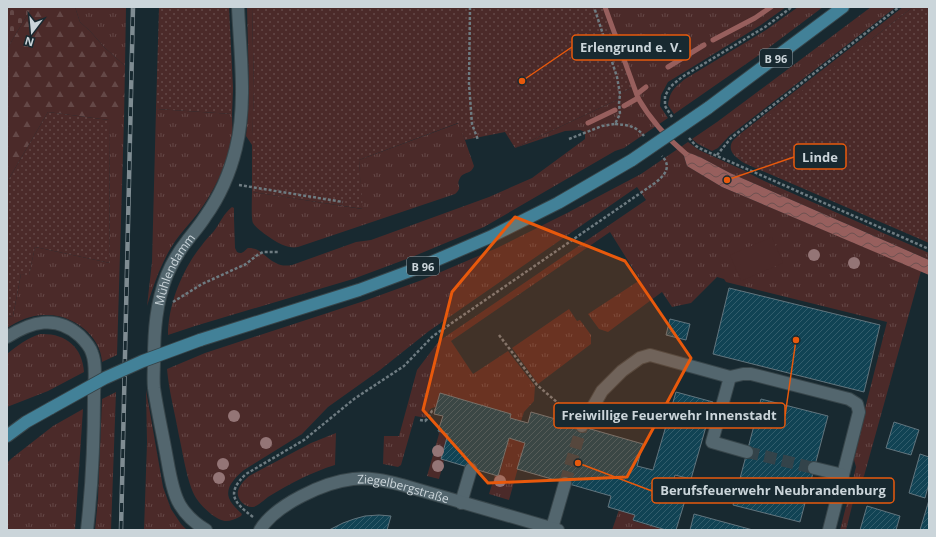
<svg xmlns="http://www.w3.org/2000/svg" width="936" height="537" font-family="'Open Sans',sans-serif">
	<defs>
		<pattern id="grass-tufts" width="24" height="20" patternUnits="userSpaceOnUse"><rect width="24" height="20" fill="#4b2a29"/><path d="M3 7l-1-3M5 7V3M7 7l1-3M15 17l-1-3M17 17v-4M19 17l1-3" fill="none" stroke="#644847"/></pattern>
		<pattern id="forest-firs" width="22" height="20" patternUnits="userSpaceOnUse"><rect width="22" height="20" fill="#4b2a29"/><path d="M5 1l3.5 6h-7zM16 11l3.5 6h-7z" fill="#644847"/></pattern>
		<pattern id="cemetery-stones" width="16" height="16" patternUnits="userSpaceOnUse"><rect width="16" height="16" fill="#4b2a29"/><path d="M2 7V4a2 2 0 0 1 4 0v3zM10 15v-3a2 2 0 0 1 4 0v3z" fill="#644847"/></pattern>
		<pattern id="garden-dots" width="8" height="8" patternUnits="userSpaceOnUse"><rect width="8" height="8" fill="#4b2a29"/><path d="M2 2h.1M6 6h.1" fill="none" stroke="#644847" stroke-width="1.8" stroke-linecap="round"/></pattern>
		<pattern id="water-waves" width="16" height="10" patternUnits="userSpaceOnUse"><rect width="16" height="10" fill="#975f5d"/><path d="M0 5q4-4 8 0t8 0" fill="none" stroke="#6e5150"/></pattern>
		<pattern id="building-hatch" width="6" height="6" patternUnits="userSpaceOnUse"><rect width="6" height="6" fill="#114354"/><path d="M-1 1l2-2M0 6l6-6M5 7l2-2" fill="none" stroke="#325d6c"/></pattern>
	</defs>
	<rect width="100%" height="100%" fill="#182930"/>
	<g fill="url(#grass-tufts)">
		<path d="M75,7H126L125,66L104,47L90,31L80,22Z"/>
		<path d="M247,7H252L254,90L252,145L246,136L248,113L249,89Z"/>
		<path d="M605,7H786L761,25L668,82L661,95L660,106L668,118L624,148L615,151L484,227L412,257L353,279L195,326L168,335C168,304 183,268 202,245C205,240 210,236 214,231C220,223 224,213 232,207L234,208V218L235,248L237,252C242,255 244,251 248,248C260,247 266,259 276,263C281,266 286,266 292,265L356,242L371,240L489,197L532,178L585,139V132L580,130L565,131L515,148L617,100L618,94L634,87Z"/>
		<path d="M798,7H823L759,55L674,114L668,105C670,91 674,88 685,79L766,30Z"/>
		<path d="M871,7H896L729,136L718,148L712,151L698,144L692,139L717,122Z"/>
		<path d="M903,7H913L873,38L738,154L744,163C737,158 727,152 732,142C734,139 738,136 740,134Z"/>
		<path d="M156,109L232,114C232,121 233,128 232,135C229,161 214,192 198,213C192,221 185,228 179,236C163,257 155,281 147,306L152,262Z"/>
		<path d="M109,120H124L117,355L102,362C101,336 73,315 48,315C33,314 19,320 7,328V317L13,316L21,274L29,275L35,247L110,263Z"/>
		<path d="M459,123L474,166C471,175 464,171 460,178C455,186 464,186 455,194L298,247C293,248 288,247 283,245C277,243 256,229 253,223C251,218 252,198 252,192L362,209L359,160Z"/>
		<path d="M688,142L699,150L743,170L760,179L929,253V260L730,173L700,157L682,151L687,166L722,187L921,271L864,476L857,486L846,530H840L856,467L853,456L887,322L726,282L724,279L717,277L691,303L672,307L662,292L608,332L599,329L588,314L640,280L610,232L451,341L473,374L508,351L535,386L534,401L524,412L521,421L510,418L511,414L440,393L436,407C429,408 428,412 426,418L415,416L401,465L398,467L383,464L384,436H399L417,370L439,341L646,200L637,187L429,331L380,370L328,407L302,434L244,470C236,477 225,487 229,498C231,504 238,510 242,514L241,516C228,523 223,523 211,514C205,509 200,504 196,498C187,483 183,453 179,436C175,413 169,392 167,369L205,353L364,301L422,280L497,248L567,213L641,174Z"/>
		<path d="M569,309L577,321L580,320L591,335V344L538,384L512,348Z"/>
		<path d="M40,334C65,333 82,346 84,372L48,391L7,407V354C17,346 27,338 40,334Z"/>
		<path d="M146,390L163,487L171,509L181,524L187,530H144L147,443Z"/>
		<path d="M116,392L111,530H95L98,498L102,399Z"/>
		<path d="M83,409L75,530H7V463L12,458L53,426Z"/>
		<path d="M438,431L448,434L441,459L444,461L439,479L427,476L439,434Z"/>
		<path d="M336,433L335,465C312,472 289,484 268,497C264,500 258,506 253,507C245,508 236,499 238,491C240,484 244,481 249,476L311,443Z"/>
		<path d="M509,438L525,443L509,500L489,494L495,475L499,476Z"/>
		<path d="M619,510L635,515L633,521L666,530H612Z"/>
	</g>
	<path fill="url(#forest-firs)" d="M32,7H75L80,22L90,31L104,47L125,66L124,120H109L48,112L7,182V49Z"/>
	<path fill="url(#cemetery-stones)" d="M7,7H32L7,49Z"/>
	<g fill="url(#garden-dots)">
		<path d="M159,7H229L233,88L232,114L156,109Z"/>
		<path d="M252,7H605L634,87L618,94L617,100L515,148L505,132L465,140L458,123L359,160L363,209L252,192V136L254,90Z"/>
		<path d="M913,7H929V243L744,163L738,154L739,145L744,134L873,38Z"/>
		<path d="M48,112L109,120L110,263L35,247L29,276L21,274L13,316L7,317V182Z"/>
	</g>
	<path fill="#4b2a29" d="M772,237L783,263L741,281L730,255Z"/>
	<path fill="url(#water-waves)" d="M682,150L700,157L730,173L929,260V275L722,187L687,166Z"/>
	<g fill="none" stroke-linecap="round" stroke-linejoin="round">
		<g stroke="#975f5d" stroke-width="5">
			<path d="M605,7L638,98C650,119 667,138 686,154"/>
			<path d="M713,40L755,18L771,7"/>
			<path d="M668,67L704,45"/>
			<path d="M637,94L646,87"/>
			<path d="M624,106L638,98"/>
			<path d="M588,123L615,110"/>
		</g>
	</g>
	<g fill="url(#building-hatch)" stroke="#62757e">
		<path d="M729,288L880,325L864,392L713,354Z"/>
		<path d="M670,319L690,324L686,340L666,335Z"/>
		<path d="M676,392L713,402L691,479L675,475L671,489L687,494L676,530H666L633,520L635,515L608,507L611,496L517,469L525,443L509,438L498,476L441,459L448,434L438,431L443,416L434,414L440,393L511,414L510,418L528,423L531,412L643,444L637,466L653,470Z"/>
		<path d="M761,399L828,416L800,522L733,505Z"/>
		<path d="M894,422L919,430L911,455L886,448Z"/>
		<path d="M920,454L929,457V483L925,498L909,493Z"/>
		<path d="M929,500V530H920Z"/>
		<path d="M867,506L900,516L896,530H860Z"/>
		<path d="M694,514L753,530H690Z"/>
		<path d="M379,515L391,516L387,530H329L343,523L354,519L365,516Z"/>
	</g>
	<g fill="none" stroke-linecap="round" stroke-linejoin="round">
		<g stroke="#33434a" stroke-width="12" stroke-dasharray="12 6" stroke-linecap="butt">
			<path d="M747,452L814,468"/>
			<path d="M565,483L582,426"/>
		</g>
		<defs>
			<g id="minor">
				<path d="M7,337C31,322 56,314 80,336C85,341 90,346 92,353C97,366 94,382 94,396C94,440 92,485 87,530"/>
				<path d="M730,377L712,442L747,452"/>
				<path d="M582,426L602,391L622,371L640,358L650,355L730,377L743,374H751L849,399L857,404L859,412L829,530"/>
				<path d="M814,468L843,475"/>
				<path d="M461,503L471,469"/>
				<path d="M552,528L565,483"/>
				<path id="s1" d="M206,530C196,524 186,515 180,505C172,492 169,469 166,453C162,431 157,409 154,388C153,379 154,369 154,360C154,331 156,303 167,275C172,263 179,251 187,241C193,233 200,225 205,217C220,196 230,173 236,148C247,103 240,53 238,7"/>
				<path id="s2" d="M260,530C275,505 324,482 353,479C369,477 386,481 402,485L558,530"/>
			</g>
			<g id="major">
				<path d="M708,108L843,7"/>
				<path d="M200,340L359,290L418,268L490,237L558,203L632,160"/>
				<path d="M7,436L26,422L51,408"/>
			</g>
		</defs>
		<use href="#minor" stroke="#37454a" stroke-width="14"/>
		<use href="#major" stroke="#37454a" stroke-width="14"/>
		<g stroke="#6e7b81" stroke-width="2.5" stroke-dasharray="3 2" stroke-linecap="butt">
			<path d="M470,7L469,84L472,124L478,140"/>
			<path d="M672,117L665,106V96L670,87L682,77L765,27L792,7"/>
			<path d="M615,124C628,125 636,126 644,136"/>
			<path d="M689,138L696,146L699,148L929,249"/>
			<path d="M569,139L602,126L615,124L620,114L619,103L620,94L617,77L594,7"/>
			<path d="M717,155L731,138L899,7"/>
			<path d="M239,185L343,202"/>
			<path d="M173,302L202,284L246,264L256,256L263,252H279"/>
			<path d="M499,335L537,385L572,415"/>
			<path d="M420,420L425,421L427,419L432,411L435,410"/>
			<path d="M672,484L697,491"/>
			<path d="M253,517C233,502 226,493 246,474L304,440L354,399L404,366L433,336L655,183C665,175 672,167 662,156"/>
		</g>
		<use href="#minor" stroke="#53666e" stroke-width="12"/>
		<use href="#major" stroke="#428198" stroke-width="12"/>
		<defs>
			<path id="rail" d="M121,530L133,7"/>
		</defs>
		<use href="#rail" stroke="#7f8c92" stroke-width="4.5"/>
		<use href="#rail" stroke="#182930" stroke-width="3" stroke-dasharray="9" stroke-linecap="butt"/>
		<defs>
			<g id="major-bridge">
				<path d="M632,160L708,108"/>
				<path d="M51,408L105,378L143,361L200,340"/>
			</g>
		</defs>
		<use href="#major-bridge" stroke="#37454a" stroke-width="14" stroke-linecap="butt"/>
		<use href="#major-bridge" stroke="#428198" stroke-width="12"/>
	</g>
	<g fill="#947576">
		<circle cx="814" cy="255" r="6"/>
		<circle cx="854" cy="263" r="6"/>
		<circle cx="234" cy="416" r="6"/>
		<circle cx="266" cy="443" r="6"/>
		<circle cx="438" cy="451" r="6"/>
		<circle cx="223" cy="464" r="6"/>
		<circle cx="438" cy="466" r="6"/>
		<circle cx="219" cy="478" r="6"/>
		<circle cx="500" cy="481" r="6"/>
	</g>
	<path fill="#e8590c" fill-opacity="0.2" stroke="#e8590c" stroke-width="3" stroke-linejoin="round" d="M515,217L625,261L691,358L627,477L488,483L423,410L452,292Z"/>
	<g text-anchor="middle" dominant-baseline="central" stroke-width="4" stroke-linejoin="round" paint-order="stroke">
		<g fill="#182930" stroke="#95a1a7" stroke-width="1">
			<rect x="760" y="49" width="32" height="18" rx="3"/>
			<rect x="407" y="257" width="32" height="18" rx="3"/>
		</g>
		<g font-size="11" font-weight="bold" fill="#cbd5da">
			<text x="776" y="58">B 96</text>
			<text x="423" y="266">B 96</text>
		</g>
		<g font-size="12" fill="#cbd5da" stroke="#182930">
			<text stroke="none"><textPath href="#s1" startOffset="279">Mühlendamm</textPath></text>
			<text stroke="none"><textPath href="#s2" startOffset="160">Ziegelbergstraße</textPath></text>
		</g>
	</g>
	<path fill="none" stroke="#e8590c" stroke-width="1.5" d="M522 81L572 47M727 180L794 157M796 340L785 416M578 463L652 491"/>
	<g fill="#e8590c" stroke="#182930" stroke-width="1.5">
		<circle cx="522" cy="81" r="4"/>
		<circle cx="727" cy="180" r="4"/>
		<circle cx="796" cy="340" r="4"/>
		<circle cx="578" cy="463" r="4"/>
	</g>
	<g fill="#182930" stroke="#e8590c" stroke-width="1.5">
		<rect x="572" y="35" width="118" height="25" rx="4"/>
		<rect x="794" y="144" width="52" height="25" rx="4"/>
		<rect x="554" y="403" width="231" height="25" rx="4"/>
		<rect x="652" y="478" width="242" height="25" rx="4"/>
	</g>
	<g font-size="13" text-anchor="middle" font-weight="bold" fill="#cbd5da">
		<text x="631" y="52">Erlengrund e. V.</text>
		<text x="820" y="162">Linde</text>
		<text x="669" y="420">Freiwillige Feuerwehr Innenstadt</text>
		<text x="773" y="495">Berufsfeuerwehr Neubrandenburg</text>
	</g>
	<rect width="936" height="537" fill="none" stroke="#cbd5da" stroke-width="16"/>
	<g transform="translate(32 32) rotate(196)" stroke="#182930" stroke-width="3" paint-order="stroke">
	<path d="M0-3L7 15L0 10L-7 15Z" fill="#cbd5da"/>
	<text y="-6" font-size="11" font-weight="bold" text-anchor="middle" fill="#cbd5da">N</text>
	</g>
</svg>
